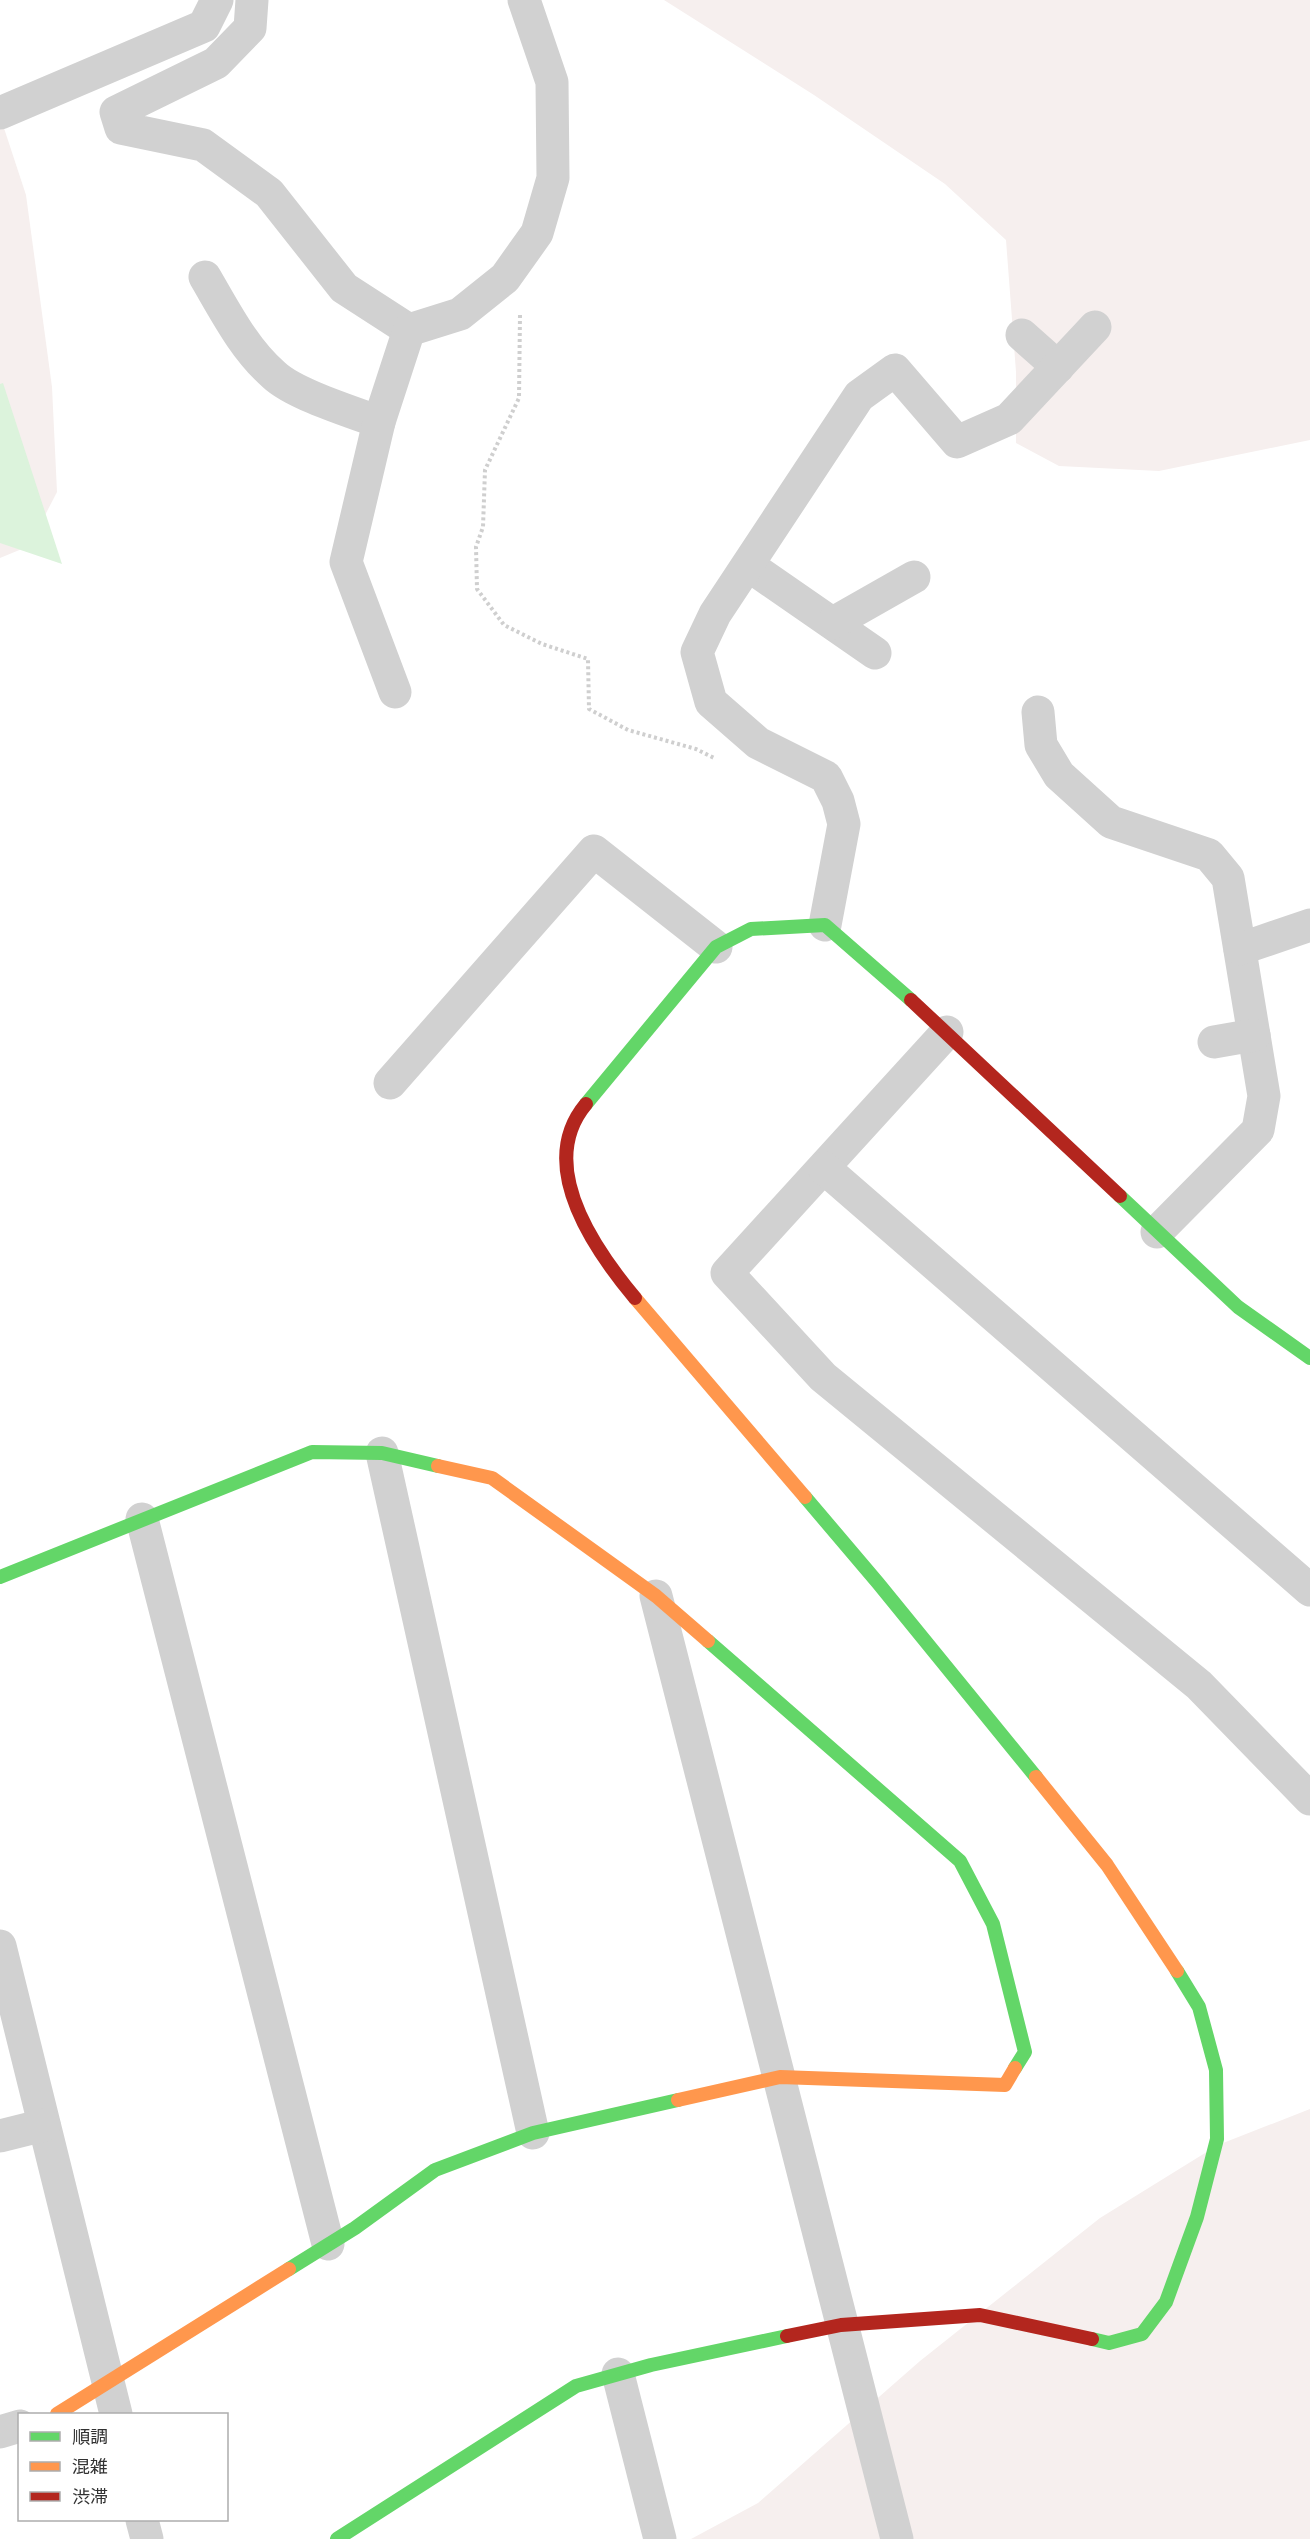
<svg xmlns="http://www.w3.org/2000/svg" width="1310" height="2539" font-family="'Noto Sans','Noto Sans JP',sans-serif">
	<rect width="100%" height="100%" fill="#fff"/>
	<g fill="#f6efee">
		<path d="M664,0H1310V440L1159,471L1059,466L1016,443V372L1006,240L945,184L814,95Z"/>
		<path d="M0,116L26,195L52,387L57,492L29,546L0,558Z"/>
		<path d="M1310,2109V2539H691L758,2503L920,2361L1100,2218L1218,2145Z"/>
	</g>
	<path fill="#dcf3dc" d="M3,383L62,564L0,543V384Z"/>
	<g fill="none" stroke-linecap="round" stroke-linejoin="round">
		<path stroke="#cfcfcf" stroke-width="4" stroke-dasharray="3 3" stroke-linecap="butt" d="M520,315L519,398L485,470L483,527L476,547L477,589L504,625L542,644L588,659L589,709L628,730L696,749L714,758"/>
		<g stroke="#d1d1d1" stroke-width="33">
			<path d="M252,0L250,28L216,63L116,112L121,128L203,145L269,193L344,288L409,330"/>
			<path d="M0,113L204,26L217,0"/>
			<path d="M205,277C225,311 244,349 274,375C294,394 352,412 379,422"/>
			<path d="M1022,335L1058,367"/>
			<path d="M748,565L875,653"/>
			<path d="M833,623L914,577"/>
			<path d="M395,692L346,562L379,422L409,330L460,314L505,278L537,233L553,178L552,82L524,0"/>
			<path d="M1038,712L1041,745L1059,775L1111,822L1209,855L1228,878L1264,1096L1258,1130L1157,1232"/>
			<path d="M825,925L844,824L838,801L826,777L758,743L711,702L697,652L715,614L859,396L895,370L957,442L1009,419L1095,327"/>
			<path d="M1240,949L1310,925"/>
			<path d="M947,1032L727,1273L823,1377L1199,1685L1310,1799"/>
			<path d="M1214,1042L1254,1035"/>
			<path d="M390,1083L594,851L716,947"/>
			<path d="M824,1168L1310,1590"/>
			<path d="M382,1453L533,2133"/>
			<path d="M142,1519L328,2244"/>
			<path d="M656,1596L897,2539"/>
			<path d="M0,1946L116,2414"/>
			<path d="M0,2136L44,2125"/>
			<path d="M618,2374L660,2539"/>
			<path d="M0,2432L20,2426"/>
			<path d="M142,2520L147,2539"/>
		</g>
		<g stroke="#63d668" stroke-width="14">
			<path d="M586,1104L716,947L751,929L825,925L911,1000"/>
			<path d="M1120,1196L1238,1307L1310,1358"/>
			<path d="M805,1497L878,1583L1036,1777"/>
			<path d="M0,1577L312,1452L382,1453L438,1466"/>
			<path d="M708,1641L960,1861L993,1924L1025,2052L1015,2068"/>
			<path d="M289,2269L355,2228L435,2170L533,2133L678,2100"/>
			<path d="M1092,2339L1109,2343L1142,2334L1166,2302L1197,2217L1217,2139L1216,2070L1199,2007L1177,1971"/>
			<path d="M337,2539L576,2386L651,2365L787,2336"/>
		</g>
		<g stroke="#ff974d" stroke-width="14">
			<path d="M635,1298L805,1497"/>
			<path d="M438,1466L492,1478L656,1596L708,1641"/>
			<path d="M1036,1777L1107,1865L1177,1971"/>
			<path d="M678,2100L780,2077L1005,2085L1015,2068"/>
			<path d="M57,2414L289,2269"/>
		</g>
		<g stroke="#b3261e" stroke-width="14">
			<path d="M911,1000L1120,1196"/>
			<path d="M586,1104C535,1165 594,1249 635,1298"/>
			<path d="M787,2336L841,2325L980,2315L1092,2339"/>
		</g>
	</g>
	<rect x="18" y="2413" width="210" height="108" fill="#ffffff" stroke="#adadad" stroke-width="1.5"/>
	<rect x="30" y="2432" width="30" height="9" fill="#63d668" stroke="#adadad" stroke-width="1.5"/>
	<text x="72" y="2443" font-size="18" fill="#323232">順調</text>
	<rect x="30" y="2462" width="30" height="9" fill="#ff974d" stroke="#adadad" stroke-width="1.5"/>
	<text x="72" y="2473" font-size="18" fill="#323232">混雑</text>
	<rect x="30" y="2492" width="30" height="9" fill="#b3261e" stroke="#adadad" stroke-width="1.5"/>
	<text x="72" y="2503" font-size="18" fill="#323232">渋滞</text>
</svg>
